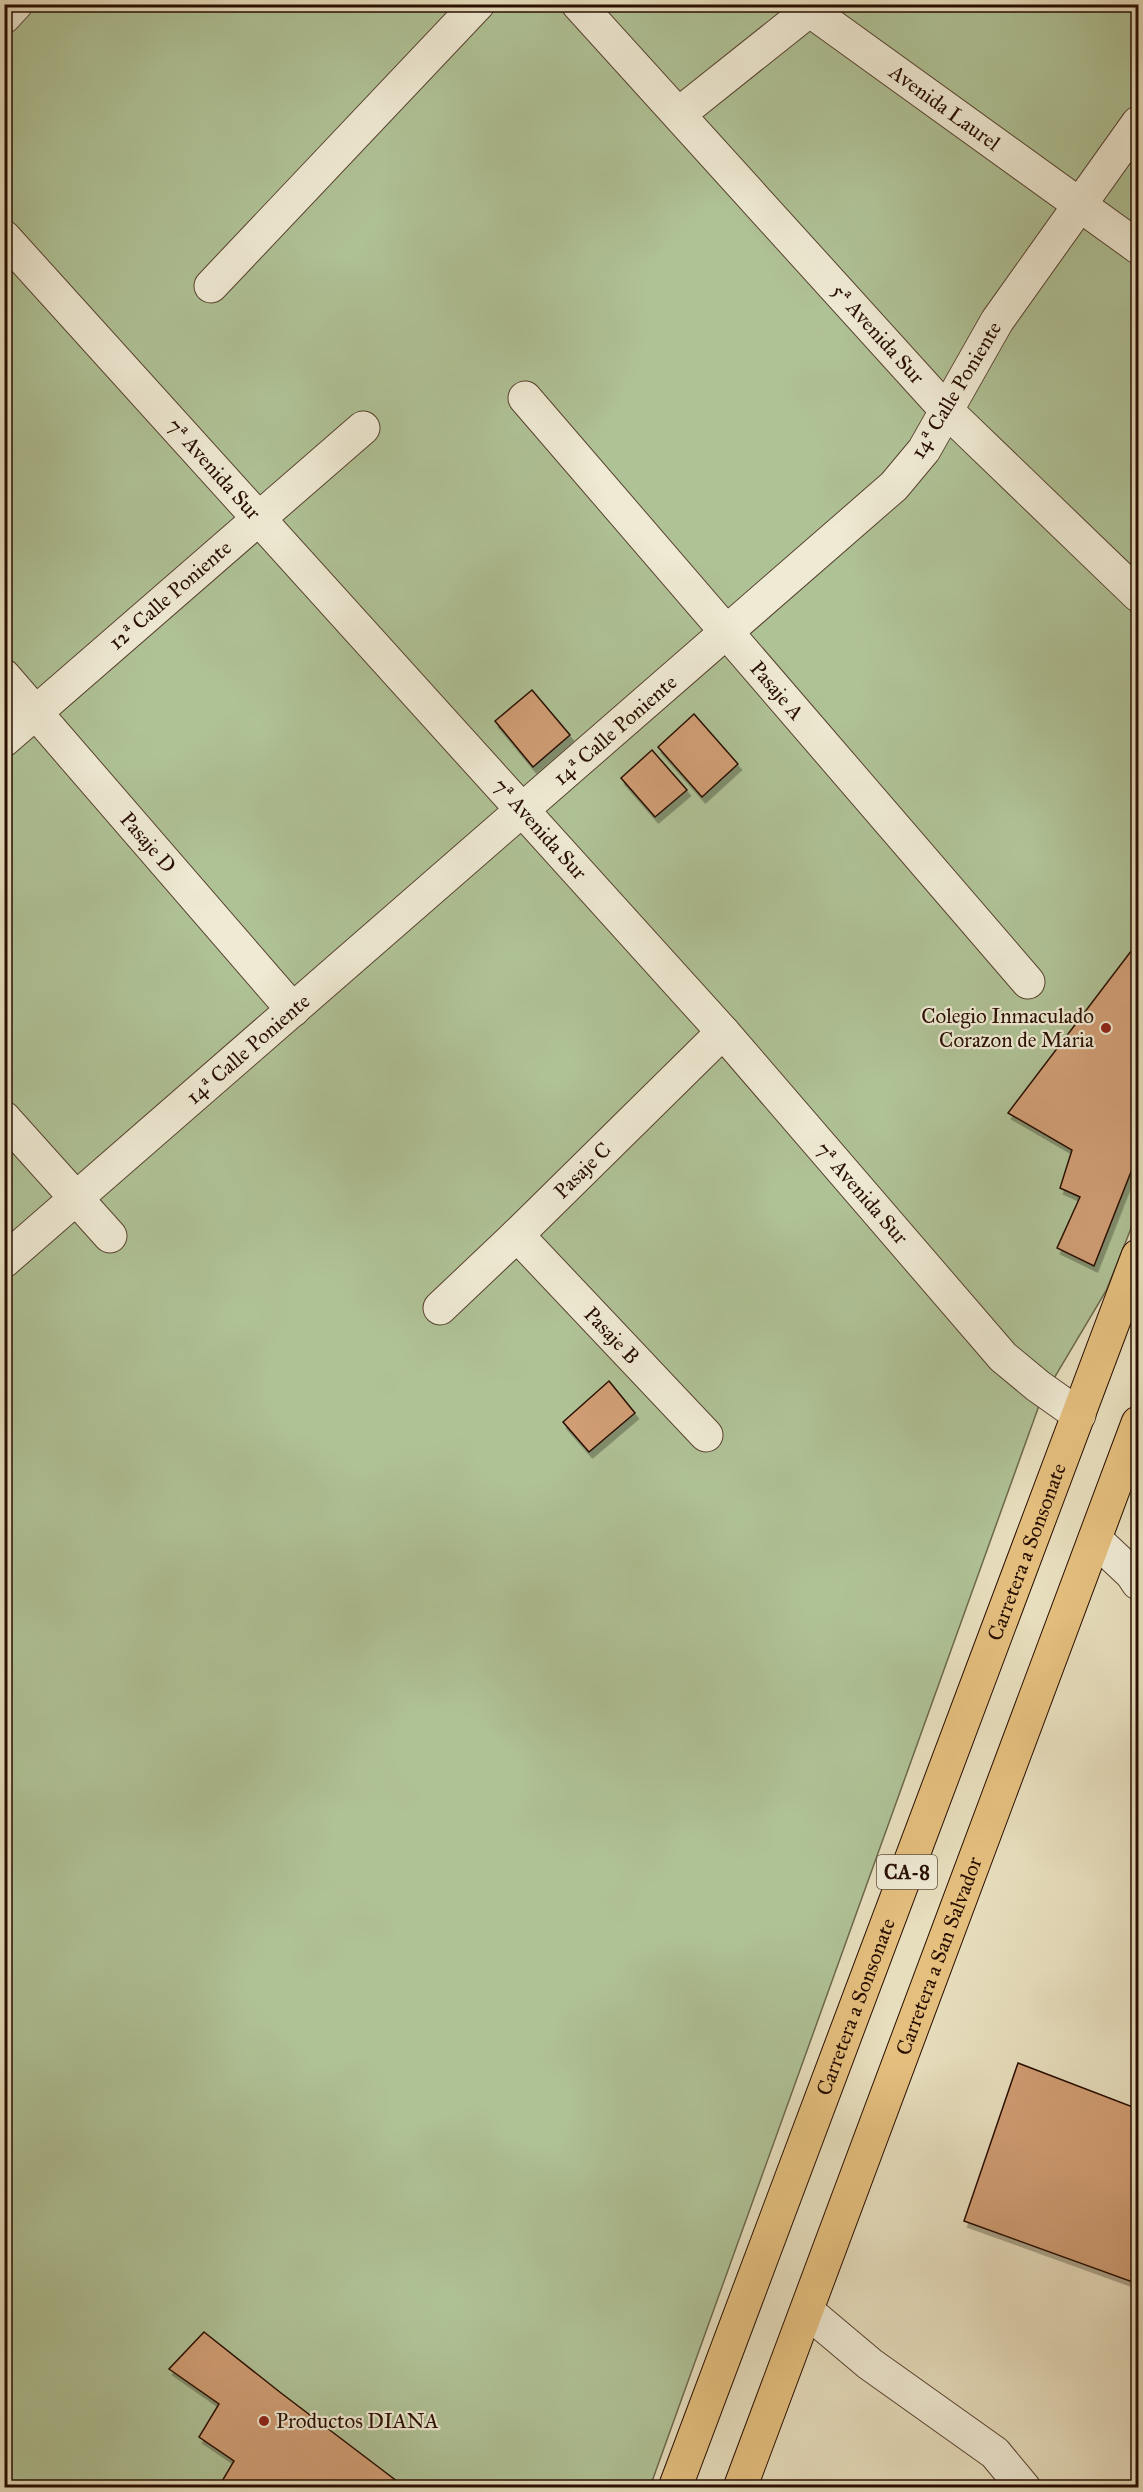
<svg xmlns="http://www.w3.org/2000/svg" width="1143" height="2492" font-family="'IM FELL Great Primer',serif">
	<defs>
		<filter id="shadow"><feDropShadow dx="3.5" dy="6" stdDeviation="0" flood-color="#0004"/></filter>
	</defs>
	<rect width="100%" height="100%" fill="#e7debd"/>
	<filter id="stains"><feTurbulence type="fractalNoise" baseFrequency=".00333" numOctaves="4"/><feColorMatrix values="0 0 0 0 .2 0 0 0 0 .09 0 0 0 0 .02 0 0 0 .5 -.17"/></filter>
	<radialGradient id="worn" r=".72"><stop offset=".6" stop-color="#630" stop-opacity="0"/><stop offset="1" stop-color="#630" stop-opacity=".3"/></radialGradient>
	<path fill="#afc296" stroke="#6c684c" stroke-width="1.5" d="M5,5H1138V1211L1106,1291L1041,1400L650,2487L5,2488Z"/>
	<g fill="#d19e74" stroke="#280e01" stroke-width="1.5" filter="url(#shadow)">
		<path d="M532,690L570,735L533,767L495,721Z"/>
		<path d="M694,714L738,764L702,797L658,747Z"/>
		<path d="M652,750L687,790L655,817L621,778Z"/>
		<path d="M1138,942V1154L1094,1266L1057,1248L1080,1197L1060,1188L1072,1150L1008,1113Z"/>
		<path d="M609,1381L635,1413L589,1452L563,1422Z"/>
		<path d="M1018,2063L1138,2109V2284L964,2221Z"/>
		<path d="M204,2332L281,2393L406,2488H218L234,2461L199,2437L219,2404L169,2369Z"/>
	</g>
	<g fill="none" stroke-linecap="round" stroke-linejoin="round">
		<defs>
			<g id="minor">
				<path d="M578,4L947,411L1138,595"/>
				<path id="s1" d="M811,11L1138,247"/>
				<path d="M4,17L16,4"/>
				<path d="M679,114L817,4"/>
				<path d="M4,237L723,1032L1003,1357L1038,1386L1079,1415"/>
				<path d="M211,286L478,4"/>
				<path id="s2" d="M525,398L1028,982"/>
				<path id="s3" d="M4,676L293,1010"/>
				<path d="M4,740L363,428"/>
				<path d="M4,1118L110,1236"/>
				<path id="s4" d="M517,1235L706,1435"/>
				<path d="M4,1261L894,486L924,450L997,321L1138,123"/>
				<path id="s5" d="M440,1308L517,1235L723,1032"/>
				<path d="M1095,1539L1132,1574L1138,1583"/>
				<path d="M807,2311L870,2364L995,2453L1024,2488"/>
			</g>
			<g id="highway">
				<path id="s6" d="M675,2488L1138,1256"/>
				<path id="s7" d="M740,2488L1138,1423"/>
			</g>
		</defs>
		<use href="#minor" stroke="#584230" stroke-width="35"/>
		<use href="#highway" stroke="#280e01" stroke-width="35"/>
		<use href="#minor" stroke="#efead4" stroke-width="33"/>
		<use href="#highway" stroke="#e4bf7e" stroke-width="33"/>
	</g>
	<g fill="#8f2418" stroke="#efead4" stroke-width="2">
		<circle cx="1106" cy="1028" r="6"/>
		<circle cx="264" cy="2421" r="6"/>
	</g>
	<g text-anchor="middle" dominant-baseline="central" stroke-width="4.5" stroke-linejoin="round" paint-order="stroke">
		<rect fill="#efead4" stroke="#645040" stroke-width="1.5" x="877" y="1855" width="60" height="34" rx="4.5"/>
		<g font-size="20" font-weight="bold" fill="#280e01">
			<text x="907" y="1872">CA-8</text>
		</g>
		<g font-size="21" fill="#280e01" stroke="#efead4">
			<text stroke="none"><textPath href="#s1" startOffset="165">Avenida Laurel</textPath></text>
			<text transform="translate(878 334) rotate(48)">5ª Avenida Sur</text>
			<text transform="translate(956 390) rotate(-59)">14ª Calle Poniente</text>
			<text transform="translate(214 469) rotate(48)">7ª Avenida Sur</text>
			<text transform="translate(170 595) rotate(-41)">12ª Calle Poniente</text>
			<text stroke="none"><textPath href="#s2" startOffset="386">Pasaje A</textPath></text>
			<text transform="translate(615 730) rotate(-41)">14ª Calle Poniente</text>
			<text transform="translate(540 829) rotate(48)">7ª Avenida Sur</text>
			<text stroke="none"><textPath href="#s3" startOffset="220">Pasaje D</textPath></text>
			<text transform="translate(248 1049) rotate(-41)">14ª Calle Poniente</text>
			<text stroke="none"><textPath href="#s5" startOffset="198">Pasaje C</textPath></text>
			<text transform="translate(862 1193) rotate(49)">7ª Avenida Sur</text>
			<text stroke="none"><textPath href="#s4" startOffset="138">Pasaje B</textPath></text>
			<text stroke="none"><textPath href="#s6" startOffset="1000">Carretera a Sonsonate</textPath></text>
			<text stroke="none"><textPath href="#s7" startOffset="568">Carretera a San Salvador</textPath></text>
			<text stroke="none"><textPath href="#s6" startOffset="514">Carretera a Sonsonate</textPath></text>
		</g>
		<g font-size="21" fill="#280e01" stroke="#efead4" text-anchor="end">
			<text x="1094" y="1016">Colegio Inmaculado<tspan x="1094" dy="24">Corazon de Maria</tspan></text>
			<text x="276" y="2421" text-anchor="start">Productos DIANA</text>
		</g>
	</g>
	<rect width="1143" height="2492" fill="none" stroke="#e7debd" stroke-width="24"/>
	<rect x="6" y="6" width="1131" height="2480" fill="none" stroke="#280e01" stroke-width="3"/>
	<rect x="12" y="12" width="1119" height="2468" fill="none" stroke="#280e01" stroke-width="1.5"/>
	<rect width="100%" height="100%" filter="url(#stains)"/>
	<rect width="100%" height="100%" fill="url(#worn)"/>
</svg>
